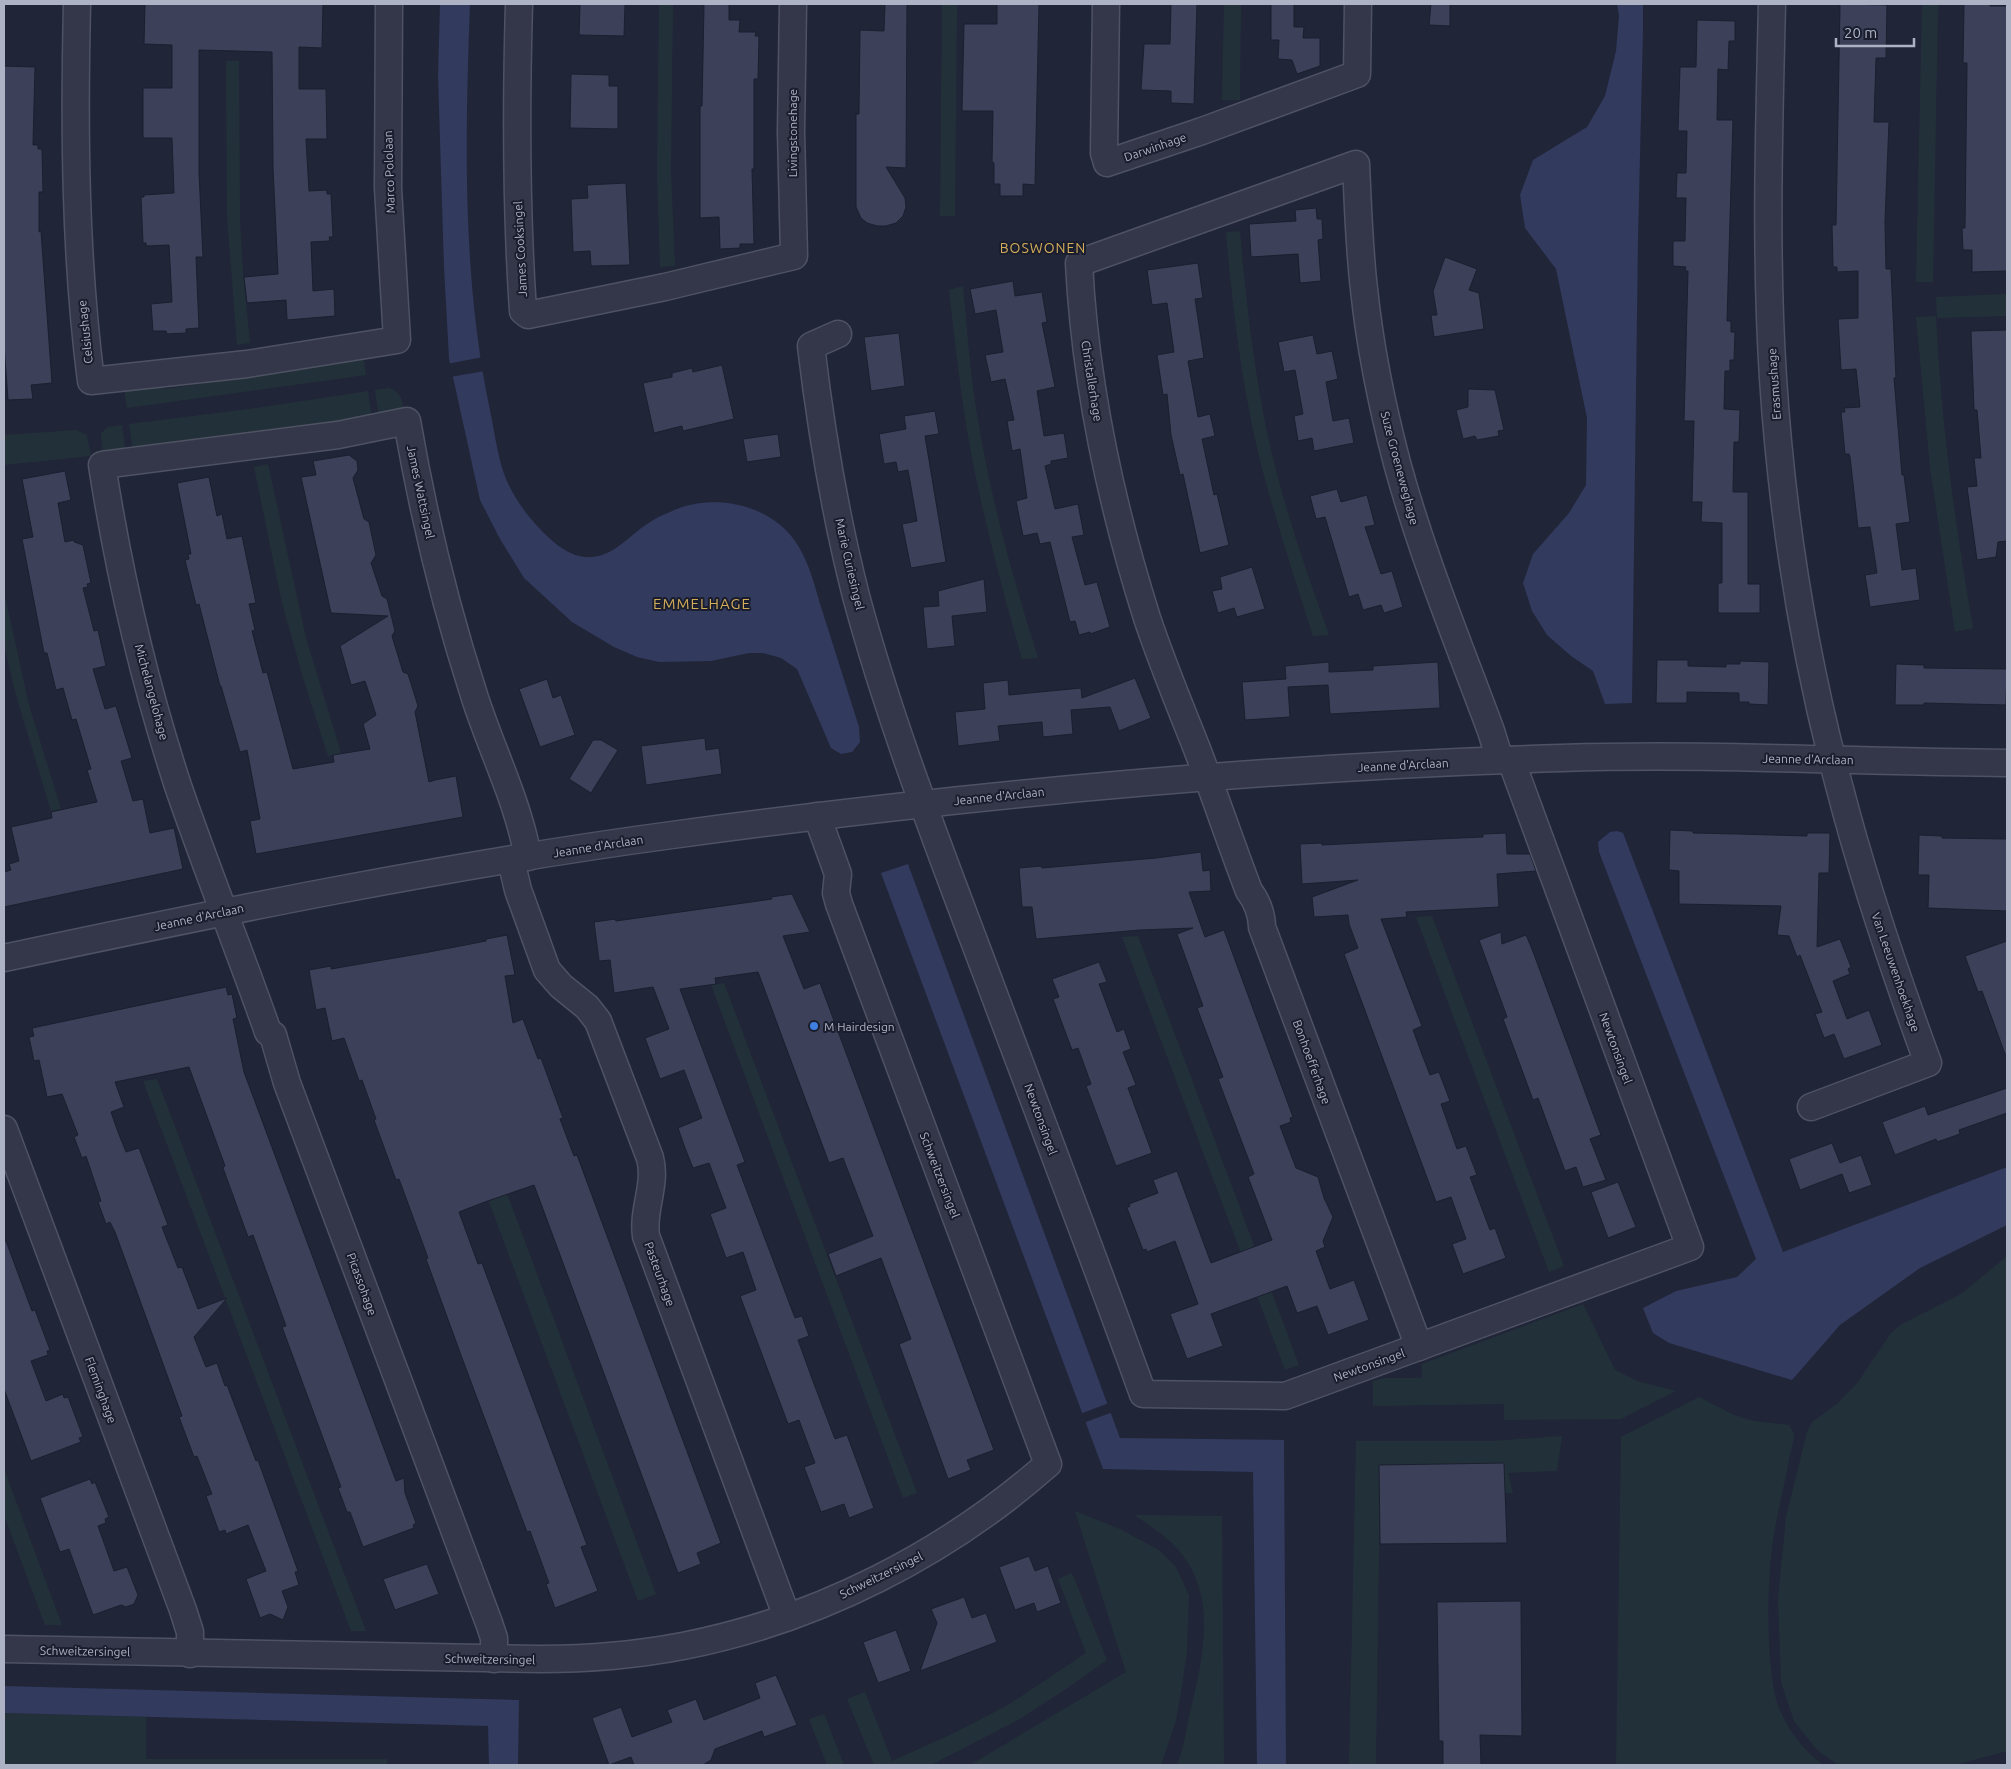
<svg xmlns="http://www.w3.org/2000/svg" width="2011" height="1769" font-family="Ubuntu,sans-serif">
	<rect width="100%" height="100%" fill="#202538"/>
	<g fill="#223139">
		<path d="M659,4H673L671,171L675,266L660,267L657,172Z"/>
		<path d="M942,4H957L955,216H940Z"/>
		<path d="M1224,4H1241L1240,100H1222Z"/>
		<path d="M1922,4H1938L1933,282H1916Z"/>
		<path d="M226,61H239L240,220L243,272L250,343L237,345L227,216Z"/>
		<path d="M1240,231C1245,292 1252,352 1263,412C1277,488 1303,562 1329,635L1313,636C1296,583 1279,530 1264,476C1243,397 1233,314 1226,232Z"/>
		<path d="M963,286C967,329 970,372 977,414C990,497 1013,578 1038,658L1022,659C1005,599 989,539 976,478C963,416 956,353 949,290Z"/>
		<path d="M2007,294V316L1937,318L1936,297Z"/>
		<path d="M1936,316C1941,422 1955,524 1973,628L1955,632L1930,468L1916,317Z"/>
		<path d="M363,355L366,375L127,408L124,388L163,384L164,389L201,384V380Z"/>
		<path d="M388,388C402,391 403,402 404,414L379,418L375,390Z"/>
		<path d="M368,391L372,419L133,452L129,424L263,407Z"/>
		<path d="M122,425L126,453L103,455L101,433L108,427Z"/>
		<path d="M76,430L87,435L91,456L4,465V435Z"/>
		<path d="M268,464L306,638L341,753L328,756L304,681L282,603L254,467Z"/>
		<path d="M4,592L29,705L61,809L51,811L16,695L4,646Z"/>
		<path d="M1432,916L1564,1266L1549,1272L1416,917Z"/>
		<path d="M1138,936L1299,1365L1285,1370L1122,937Z"/>
		<path d="M724,983L917,1493L903,1498L711,985Z"/>
		<path d="M447,1032L656,1594L638,1601L427,1036Z"/>
		<path d="M157,1079L366,1631H351L143,1081Z"/>
		<path d="M2007,1256V1751L1955,1765H1839L1818,1751L1794,1721L1781,1682L1778,1599L1786,1517L1807,1432L1812,1422L1837,1404L1858,1382L1891,1333L1902,1324L1961,1294Z"/>
		<path d="M1583,1304L1615,1370L1637,1381L1676,1391L1621,1419L1504,1420V1404L1373,1406V1381L1385,1378H1422V1364Z"/>
		<path d="M1699,1397L1734,1415L1754,1421L1789,1425L1794,1433C1794,1442 1791,1450 1789,1459C1785,1484 1778,1509 1774,1534C1767,1575 1764,1676 1781,1713C1790,1733 1806,1753 1824,1765H1616L1621,1437Z"/>
		<path d="M1562,1436L1557,1471L1508,1473L1513,1493L1407,1491L1380,1473L1376,1763L1379,1765H1349L1356,1441H1492Z"/>
		<path d="M4,1469L62,1625H45L4,1515Z"/>
		<path d="M1075,1511L1120,1529L1159,1550L1176,1567L1189,1595L1187,1650L1182,1687L1176,1720L1161,1765H970L1126,1672Z"/>
		<path d="M1134,1515L1222,1516L1224,1765H1177C1183,1750 1186,1733 1189,1717C1200,1671 1215,1614 1192,1570C1179,1544 1158,1531 1134,1515Z"/>
		<path d="M1072,1573L1107,1660L1066,1689L1018,1720L931,1765H874L847,1699L865,1692L892,1761L954,1733L1008,1705L1086,1653L1058,1579Z"/>
		<path d="M4,1713L146,1717V1759H387V1765H4Z"/>
		<path d="M824,1714L844,1765H827L809,1719Z"/>
	</g>
	<g fill="#323a5d">
		<path d="M440,4H470C465,139 462,278 490,410C494,430 497,451 503,471C512,497 529,519 549,538C559,547 572,556 585,557C612,559 627,537 647,524C654,519 662,515 670,512C709,493 764,502 792,537C809,558 815,588 823,613C835,651 847,689 859,727L860,742L852,752L841,754L831,748L797,669L781,658L763,653H749L711,661L659,662L637,657L614,647L572,622L524,578L500,539L480,500L449,359L444,267L438,76Z"/>
		<path d="M1617,4H1643V29L1638,239L1632,703L1605,704L1593,671L1571,656L1547,635L1532,611L1523,583L1533,554L1569,513L1586,485L1587,418L1556,269L1525,228L1520,195L1533,160L1587,127L1605,96L1616,51L1619,16Z"/>
		<path d="M1617,831L1623,833L1783,1252L2007,1167V1225L1920,1268L1840,1325L1792,1380L1669,1343L1653,1333L1643,1308L1676,1291L1737,1277L1756,1259L1599,852L1598,842L1610,832Z"/>
		<path d="M908,864L1120,1438L1284,1440L1286,1765H1257L1253,1472L1103,1469L881,873Z"/>
		<path d="M4,1686L519,1700L518,1765H489L488,1726L4,1713Z"/>
	</g>
	<g fill="#202538">
		<path d="M483,357L485,371L450,377L447,364Z"/>
		<path d="M1109,1403L1113,1412L1083,1423L1080,1414Z"/>
	</g>
	<g fill="#3c4058" stroke="#1b1f2f">
		<path d="M145,4H323L322,48L299,47V89H326L327,139H306L309,191L327,190V194H331L333,237H329L330,241L311,242L313,291L334,289L335,316L287,320L286,300L247,303L244,277L278,274L273,168L272,52L199,50V172L203,257H196L199,328L186,329V333L167,334L166,331H153L151,304L172,302L169,245L146,246V243H143L141,197H144V195L174,193L172,138H143V88H172V45L144,44Z"/>
		<path d="M580,4H625L624,36L579,35Z"/>
		<path d="M704,4H729V20H740L739,32H756L755,36H759L758,79H754V169H752L754,244H740V248L720,249L719,217L700,218V106H702Z"/>
		<path d="M885,4H907L906,168L886,167L905,198L906,207L903,216L896,223L886,226H877L867,223L861,218L856,207V114H859V108L860,30L884,31Z"/>
		<path d="M997,4H1039L1035,185L1023,184V196H1000V184H994V163L992,162L993,111H962L964,24H997Z"/>
		<path d="M1171,4H1197L1194,104L1171,103V91L1141,90L1144,44H1170Z"/>
		<path d="M1271,4H1294V27H1304L1303,38H1320V66L1297,74L1292,60L1278,59L1279,40H1271Z"/>
		<path d="M1431,4H1450V26L1429,25Z"/>
		<path d="M1840,4L1887,5L1886,58H1876L1874,122H1889L1885,221L1886,269H1891L1896,378H1894L1902,475H1904L1910,522L1896,524L1902,570L1916,568L1920,600L1870,607L1865,575L1877,573L1870,527L1858,528L1850,457L1849,454H1845L1841,412H1845L1844,408L1860,407L1856,369L1841,370L1838,319L1858,318V271L1837,272V267H1833L1832,225H1836Z"/>
		<path d="M1964,4H1990V6H2007V271L1972,272V250H1963L1962,228H1965L1967,63H1963Z"/>
		<path d="M1697,20L1735,21V41H1729L1728,70L1718,69L1717,120H1733L1727,321H1731V332H1735L1734,360H1730V371H1725L1724,409L1740,410L1739,442H1734L1733,492H1748V584H1760V613H1718V583H1722V523L1701,522L1702,502H1692L1694,421H1684L1688,271H1685L1686,267L1673,266V241H1685L1686,198H1676L1677,173H1686L1687,131H1678L1680,67H1696Z"/>
		<path d="M4,66L35,67L33,145H38V149H42L43,192H39V232L41,231L52,383L31,385L33,399L8,400L4,345Z"/>
		<path d="M571,74L609,75V86H618V129L570,128Z"/>
		<path d="M626,183L630,265L591,266L590,251L573,252L571,199L588,198L587,185Z"/>
		<path d="M1316,208L1317,219H1322L1323,239L1318,240L1321,281L1300,283L1298,254L1251,257L1249,224L1296,221L1295,210Z"/>
		<path d="M1445,257L1477,269L1469,290L1479,293L1484,329L1434,337L1431,315H1437L1433,291Z"/>
		<path d="M1198,263L1203,298L1195,299L1204,358L1188,361L1198,417L1210,414L1215,436L1202,439L1214,495L1217,494L1229,545L1200,553L1183,474L1180,475L1171,435L1167,394L1163,395L1157,355L1174,352L1167,303L1152,305L1147,270Z"/>
		<path d="M1013,281L1015,296L1042,292L1047,322L1042,323L1055,387L1037,391L1044,436L1064,433L1068,458L1051,461V464L1045,466L1055,509L1078,504L1084,535L1072,537L1085,585L1097,582L1110,627L1090,634V632L1079,635L1075,621L1070,622L1050,542L1040,544L1037,533L1023,536L1016,501L1027,498L1020,449L1012,451L1007,421L1014,420L1005,379L991,382L985,355L1003,352L996,310L975,314L970,289Z"/>
		<path d="M2007,330V541L1998,542L1996,557L1977,560L1967,487L1977,486L1974,458H1981L1977,410H1974L1971,331Z"/>
		<path d="M899,333L905,386L871,391L864,337Z"/>
		<path d="M1313,335L1317,354L1332,351L1338,379L1326,382L1333,421L1349,418L1354,443L1314,451L1312,438L1298,441L1294,416L1303,414L1295,370L1284,372L1278,342Z"/>
		<path d="M722,365L734,419L683,431L682,426L654,433L643,383L672,377V373L692,368L693,372Z"/>
		<path d="M1468,389L1495,390L1504,430L1498,431L1499,436L1477,440L1475,436L1463,439L1456,410L1468,407Z"/>
		<path d="M935,411L939,434L925,436L946,562L911,568L902,524L917,521L908,470L898,472L896,462L884,464L879,434L906,429L904,416Z"/>
		<path d="M778,434L781,457L747,462L743,439Z"/>
		<path d="M349,455L357,461L358,470L353,478L364,519L369,522L376,555L371,563L382,596L387,599L395,631L392,636L403,672L408,674L418,706L415,712L429,782L435,780L456,776L463,817L256,854L250,821L260,819L247,750L240,752L221,686H220L199,604L196,605L185,560L189,559L188,554H191L177,483L209,477L217,516L222,514L227,539L242,536L256,603L249,604L255,630L252,631L263,673L267,672L293,769L334,762L333,755L370,749L363,724L376,715L365,681L351,685L340,646L388,616L331,613L301,477L316,475L313,461Z"/>
		<path d="M65,471L71,500L58,503L65,542L74,540V542L83,545L91,583L87,584L88,587L83,588L94,631L98,630L106,666L93,669L105,709L116,706L132,758L121,761L133,801L143,799L150,833L174,828L183,869L4,907V872L11,870L9,864L19,861L11,827L52,818L51,812L97,802L87,770L91,769L76,719L72,720L63,688L56,690L47,653H44L22,539L33,537L22,479Z"/>
		<path d="M1337,489L1341,502L1367,495L1375,525L1365,527L1381,574L1392,571L1403,607L1384,613L1381,605L1363,610L1358,594L1349,597L1325,517L1316,519L1310,496Z"/>
		<path d="M1252,567L1265,609L1237,617L1234,608L1218,613L1212,591L1222,589L1220,577Z"/>
		<path d="M984,579L987,612L952,616L955,646L927,649L923,607L939,606L938,591Z"/>
		<path d="M1657,660H1688V666L1726,667V664H1740V661L1769,662L1768,705L1749,704V702H1739V693L1687,692V703H1656Z"/>
		<path d="M1329,662V672L1373,670V666L1438,662L1440,708L1330,714L1328,685L1288,687L1290,717L1245,720L1242,682L1286,679L1285,666Z"/>
		<path d="M1896,664L1924,665V668L2007,669L2006,705L1924,703V705H1895Z"/>
		<path d="M1135,678L1151,718L1119,731L1110,707L1071,710L1073,734L1043,737L1042,722L998,726L1000,741L958,746L955,712L985,709L983,683L1008,680L1009,695L1081,688L1082,698Z"/>
		<path d="M547,679L553,698L561,695L575,735L540,747L519,689Z"/>
		<path d="M705,738L706,750L719,748L722,774L646,785L641,746Z"/>
		<path d="M593,740H601L618,750L591,793L569,779Z"/>
		<path d="M1670,830L1693,831V833L1738,834L1807,836V833H1830L1829,873H1819L1817,947L1840,939L1851,967L1848,969L1850,974L1833,981L1847,1019L1869,1010L1882,1045L1844,1059L1834,1034L1824,1038L1815,1014L1822,1012L1800,955L1797,957L1789,936L1777,935L1781,906L1679,904V871L1669,870Z"/>
		<path d="M1506,833L1507,854H1530L1536,871L1497,874L1499,907L1406,912L1407,917L1381,919L1422,1026L1413,1030L1423,1057L1430,1075L1439,1072L1450,1101L1441,1104L1457,1149L1466,1146L1477,1175L1470,1177L1490,1230L1495,1228L1506,1258L1463,1274L1452,1244L1466,1239L1451,1197L1436,1202L1344,954L1358,948L1349,924L1348,915L1314,917L1312,897L1358,880L1302,884L1300,844L1322,843V845L1437,839L1483,837V834Z"/>
		<path d="M1919,835L1942,836V838L2007,839V911L1928,908L1929,875H1918Z"/>
		<path d="M1201,852L1203,871L1210,870L1211,891L1189,892L1205,937L1224,930L1293,1117L1290,1118L1291,1122L1280,1126L1296,1168L1318,1177L1324,1198L1333,1217L1323,1241L1325,1247L1316,1251L1330,1289L1354,1280L1369,1320L1328,1335L1317,1306L1297,1313L1287,1286L1211,1314L1223,1346L1187,1359L1170,1314L1198,1304L1175,1241L1147,1252L1146,1249L1143,1250L1127,1208L1130,1206L1129,1204L1158,1193L1153,1180L1177,1171L1211,1263L1272,1240L1248,1177L1254,1174L1218,1079L1223,1077L1197,1008L1203,1006L1177,934L1193,928L1140,930L1036,939L1032,907H1022L1019,868L1041,866L1042,868L1156,858Z"/>
		<path d="M792,894L810,932L783,936L804,989L820,983L994,1450L967,1460L971,1470L948,1479L899,1344L911,1339L881,1258L836,1276L828,1254L873,1236L843,1158L829,1163L758,972L715,978L716,984L680,989L745,1162L737,1165L795,1318L802,1316L809,1336L798,1340L814,1384L835,1439L847,1435L874,1508L849,1518L844,1504L821,1512L804,1467L815,1463L799,1420L788,1424L740,1296L756,1290L743,1252L726,1258L710,1214L726,1208L709,1163L693,1168L685,1148L678,1128L702,1118L684,1070L660,1079L645,1038L669,1029L653,987L614,993L610,960L599,961L594,922L615,919L616,921L772,899L771,897Z"/>
		<path d="M1501,932L1502,944L1526,935L1532,949L1601,1135L1590,1139L1606,1180L1583,1187L1576,1167L1565,1171L1538,1098L1533,1100L1503,1019L1507,1017L1479,940Z"/>
		<path d="M507,935L515,975L505,976L513,1023L523,1019L538,1059L541,1058L563,1118L560,1119L574,1156L577,1155L721,1543L697,1553L701,1564L678,1573L534,1185L482,1203L459,1212L478,1264L482,1263L587,1545L581,1547L598,1591L555,1608L546,1584L549,1583L530,1531L527,1532L462,1358L426,1259L428,1258L399,1179L396,1180L374,1120L376,1119L362,1080L359,1081L344,1038L332,1041L325,1008L316,1010L309,970L331,966V969L429,952L486,941V939Z"/>
		<path d="M2007,941V1054H2005L1982,991L1978,992L1965,956Z"/>
		<path d="M1099,962L1107,982L1099,984L1117,1032L1124,1029L1131,1049L1123,1052L1136,1085L1128,1088L1152,1153L1116,1166L1086,1086L1091,1084L1078,1048L1072,1050L1053,999L1059,997L1052,979Z"/>
		<path d="M226,987L228,995L232,994L237,1018L233,1019L244,1072L396,1481L404,1478L405,1493L416,1523L413,1525L414,1528L363,1547L350,1512H347L338,1488L341,1487L282,1327L286,1326L253,1235L248,1237L223,1168L225,1166L189,1067L115,1082L124,1107L111,1112L118,1132L126,1152L139,1148L168,1225L162,1227L178,1268L182,1267L198,1309L227,1298L194,1337L206,1367L217,1363L225,1386L227,1385L256,1461L258,1460L298,1571L295,1572L299,1585L282,1591L288,1607L283,1620L270,1614L260,1618L246,1579L266,1571L248,1525L226,1534L225,1530L219,1532L206,1496L212,1494L197,1456L194,1457L179,1417L182,1416L115,1232L110,1222L106,1224L98,1202L101,1201L86,1156L82,1158L74,1137L78,1135L62,1094L47,1097L39,1060L34,1061L29,1037L34,1036L32,1028Z"/>
		<path d="M2007,1088V1113L1959,1130L1960,1134L1937,1142L1936,1139L1895,1155L1882,1122L1925,1106L1928,1115Z"/>
		<path d="M1832,1143L1840,1163L1861,1155L1872,1185L1849,1193L1842,1174L1800,1190L1789,1159Z"/>
		<path d="M1618,1182L1636,1227L1608,1238L1591,1192Z"/>
		<path d="M6,1241L32,1311L35,1310L50,1350L47,1351L48,1355L31,1361L46,1401L63,1394L64,1398L68,1397L83,1437L79,1438L81,1442L31,1461L4,1389V1242Z"/>
		<path d="M1504,1463L1507,1543L1380,1544L1379,1465Z"/>
		<path d="M90,1479L92,1484L95,1482L109,1517L105,1519L106,1523L98,1526L114,1571L127,1567L138,1595L134,1604L126,1607L121,1605L93,1615L69,1549L60,1552L40,1498Z"/>
		<path d="M1029,1556L1035,1571L1048,1566L1061,1603L1037,1612L1034,1603L1015,1610L999,1567Z"/>
		<path d="M427,1564L439,1594L395,1610L383,1579Z"/>
		<path d="M964,1597L972,1618L986,1613L997,1642L920,1671L937,1623L931,1609Z"/>
		<path d="M1521,1601L1522,1736L1480,1735L1481,1765H1443V1741H1439L1437,1602Z"/>
		<path d="M896,1630L911,1671L878,1683L863,1642Z"/>
		<path d="M776,1675L797,1725L764,1737L762,1731L715,1749L711,1760L703,1765H634L631,1757L609,1765L592,1718L621,1707L632,1737L672,1722L667,1710L696,1699L704,1720L760,1698L755,1683Z"/>
	</g>
	<g fill="none" stroke-linecap="round" stroke-linejoin="round">
		<defs>
			<g id="minor">
				<path d="M77,4C74,130 75,256 91,381L247,364L397,340L388,188L389,4"/>
				<path d="M519,4C516,106 516,208 523,311L528,315L665,287L794,256L791,132L793,4"/>
				<path d="M1106,4L1104,153L1107,163L1202,131L1357,74L1358,4"/>
				<path d="M1772,4C1769,129 1765,253 1773,378C1782,516 1804,656 1840,789C1864,882 1895,973 1928,1063L1811,1107"/>
				<path d="M838,334L811,346C821,430 835,514 856,596C891,726 941,853 988,978C1040,1117 1093,1255 1143,1394L1285,1396L1690,1247L1511,760"/>
				<path d="M511,860L518,890L547,970L561,986L587,1007L598,1021L650,1158C657,1184 642,1210 646,1236L787,1617"/>
				<path d="M4,958C225,911 448,865 672,835C967,795 1263,767 1561,758C1710,753 1859,762 2007,763"/>
				<path d="M4,1129L183,1610L190,1632V1654"/>
				<path d="M1419,1347L1262,927C1262,915 1257,901 1249,891C1231,844 1215,796 1197,749C1180,706 1162,663 1147,618C1111,504 1085,383 1079,263L1356,164C1358,205 1359,247 1364,289C1370,347 1382,406 1397,463C1422,555 1458,642 1491,731L1500,760"/>
				<path d="M4,1649L540,1659C588,1659 636,1655 683,1646C817,1620 946,1554 1048,1464L839,904L836,893L838,874L817,816"/>
				<path d="M494,1659V1638L489,1623L287,1083L273,1035L268,1032C239,949 206,868 178,786C144,682 119,574 102,465L338,435L407,421C423,514 445,605 474,695C491,749 518,801 528,857"/>
			</g>
		</defs>
		<use href="#minor" stroke="#4e5263" stroke-width="29"/>
		<use href="#minor" stroke="#343749" stroke-width="26"/>
	</g>
	<circle fill="#3f7fe0" stroke="#191d2d" stroke-width="2" cx="814" cy="1026" r="5"/>
	<g text-anchor="middle" dominant-baseline="central" stroke-width="4" stroke-linejoin="round" paint-order="stroke">
		<g font-size="12" fill="#aeb2c5" stroke="#191d2d">
			<text transform="translate(792 133) rotate(-90)">Livingstonehage</text>
			<text transform="translate(1155 147) rotate(-19)">Darwinhage</text>
			<text transform="translate(389 172) rotate(-92)">Marco Pololaan</text>
			<text transform="translate(520 249) rotate(-93)">James Cooksingel</text>
			<text transform="translate(85 332) rotate(-96)">Celsiushage</text>
			<text transform="translate(1092 381) rotate(81)">Christallerhage</text>
			<text transform="translate(1774 384) rotate(-94)">Erasmushage</text>
			<text transform="translate(1400 468) rotate(75)">Suze Groeneweghage</text>
			<text transform="translate(421 492) rotate(78)">James Wattsingel</text>
			<text transform="translate(850 564) rotate(77)">Marie Curiesingel</text>
			<text transform="translate(152 692) rotate(75)">Michelangelohage</text>
			<text transform="translate(1808 759) rotate(1)">Jeanne d'Arclaan</text>
			<text transform="translate(1403 765) rotate(-3)">Jeanne d'Arclaan</text>
			<text transform="translate(999 796) rotate(-6)">Jeanne d'Arclaan</text>
			<text transform="translate(598 846) rotate(-9)">Jeanne d'Arclaan</text>
			<text transform="translate(199 917) rotate(-12)">Jeanne d'Arclaan</text>
			<text transform="translate(1896 972) rotate(71)">Van Leeuwenhoekhage</text>
			<text transform="translate(1616 1048) rotate(70)">Newtonsingel</text>
			<text transform="translate(1312 1062) rotate(70)">Bonhoefferhage</text>
			<text transform="translate(1041 1119) rotate(70)">Newtonsingel</text>
			<text transform="translate(940 1175) rotate(69)">Schweitzersingel</text>
			<text transform="translate(660 1274) rotate(70)">Pasteurhage</text>
			<text transform="translate(362 1284) rotate(70)">Picassohage</text>
			<text transform="translate(1369 1365) rotate(-20)">Newtonsingel</text>
			<text transform="translate(101 1390) rotate(70)">Fleminghage</text>
			<text transform="translate(881 1575) rotate(-26)">Schweitzersingel</text>
			<text transform="translate(85 1651) rotate(1)">Schweitzersingel</text>
			<text transform="translate(490 1659) rotate(1)">Schweitzersingel</text>
		</g>
		<g font-size="12" fill="#aeb2c5" stroke="#191d2d" text-anchor="start">
			<text x="824" y="1026">M Hairdesign</text>
		</g>
		<g font-size="14" letter-spacing="1" fill="#d4ad5b" stroke="#191d2d">
			<text x="1043" y="248">BOSWONEN</text>
		</g>
		<g font-size="15" letter-spacing="1" fill="#d4ad5b" stroke="#191d2d">
			<text x="702" y="603">EMMELHAGE</text>
		</g>
	</g>
	<rect width="2011" height="1769" fill="none" stroke="#aeb2c5" stroke-width="10"/>
	<path d="M1836 38v8h78v-8" fill="none" stroke="#aeb2c5" stroke-width="2.5"/>
	<text x="1844" y="38" font-size="15" fill="#aeb2c5" stroke="#191d2d" stroke-width="4" paint-order="stroke">20 m</text>
</svg>
